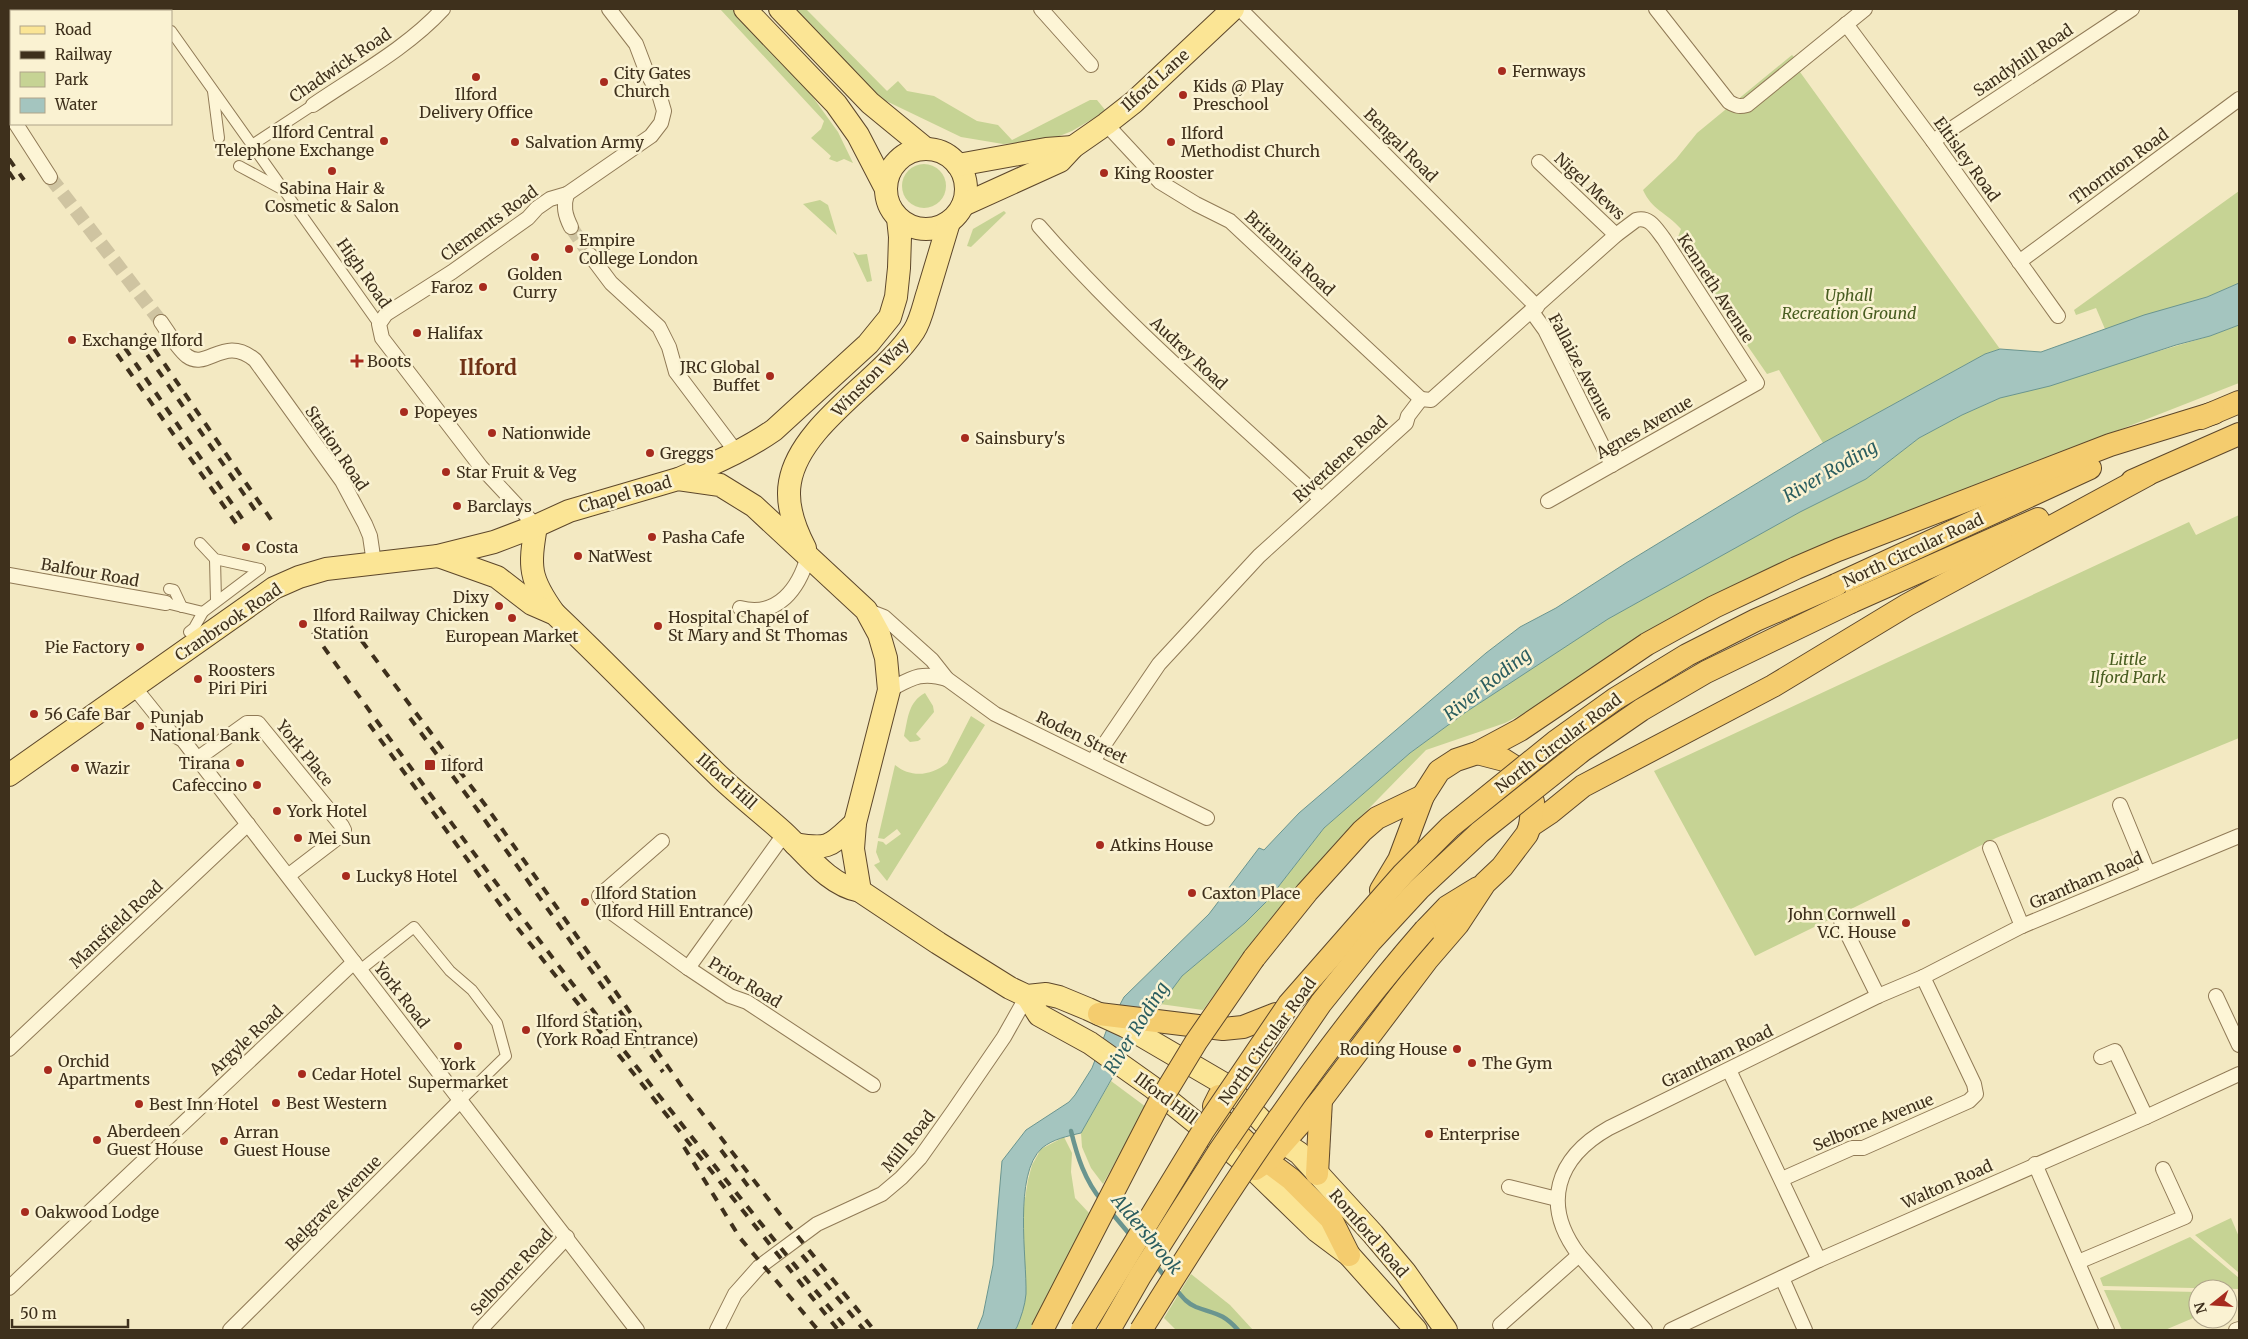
<svg xmlns="http://www.w3.org/2000/svg" width="2248" height="1339" font-family="Merriweather,serif">
	<rect width="100%" height="100%" fill="#f3e9c2"/>
	<g fill="#c6d394">
		<path d="M720,9H732L807,89L838,132L853,163L844,159L837,162L829,159L831,156L811,138L821,129L824,121Z"/>
		<path d="M792,9H806L887,91L898,81L907,91L934,96L977,121L998,125L1012,140L1090,100H1097L1106,111L1072,131L1047,141L1003,144L961,137L882,99Z"/>
		<path d="M1792,55L1805,68L1800,72L2000,349L1985,354L1823,443L1779,370L1767,374L1678,245V237L1681,229C1666,212 1652,210 1643,190L1676,159L1697,133Z"/>
		<circle cx="924" cy="186" r="22"/>
		<path d="M2239,191V283L2207,297L2105,329L2096,308L2076,315L2074,310Z"/>
		<path d="M820,200L828,205L837,235L803,204Z"/>
		<path d="M1004,211L1006,213L971,247L967,246L973,229Z"/>
		<path d="M853,252L858,255L867,254L872,281L867,282Z"/>
		<path d="M2239,325V383L1958,493L1505,723L1426,750L1339,839L1262,929L1203,1010L1160,1004L1182,976L1245,923L1268,900L1324,828L1410,753L1466,712L1609,618L1800,512L1866,479L1919,438L1962,415L2000,398L2210,336Z"/>
		<path d="M2239,515V738L1996,838L1755,956L1654,771L2189,522L2196,535Z"/>
		<path d="M925,693L933,706L934,712L916,734L921,739L918,741L910,742L904,736C908,719 908,702 925,693Z"/>
		<path d="M971,716L985,725L887,881L874,865L880,862L876,852L878,841L883,842L886,845L901,834L897,829L884,839L878,838L895,765C911,778 931,776 947,763Z"/>
		<path d="M1111,1081L1146,1107L1103,1184L1091,1168L1082,1147L1081,1133Z"/>
		<path d="M1064,1137L1072,1153L1071,1172L1075,1198L1090,1214L1034,1330H1015L1024,1250L1023,1211L1028,1180L1032,1165L1041,1149Z"/>
		<path d="M2231,1218L2239,1237V1273L2195,1235Z"/>
		<path d="M2190,1237L2239,1278V1289L2103,1286L2100,1278Z"/>
		<path d="M1191,1274L1230,1305L1253,1330H1176L1164,1318Z"/>
		<path d="M2104,1290L2198,1292V1316L2165,1330H2122Z"/>
	</g>
	<path fill="#a4c5bf" stroke="#6a958f" d="M2239,283V325L2210,336L2176,345L2050,386L2000,398L1962,415L1919,438L1866,479L1800,512L1608,619L1466,712L1410,753L1324,828L1268,900L1245,923L1182,976L1132,1043L1081,1133C1068,1136 1053,1139 1042,1148C1013,1174 1027,1259 1026,1294C1025,1306 1021,1317 1017,1327L1015,1330H977L983,1315L993,1265L1002,1161L1026,1130L1069,1102L1075,1095L1092,1068L1107,1029L1124,997L1209,914L1259,848L1264,850L1299,813L1486,653L1520,627L1556,608L1626,563L1823,443L1985,354L2000,349L2041,352L2144,315L2207,297Z"/>
	<g fill="none" stroke-linecap="round" stroke-linejoin="round">
		<g stroke="#6a958f" stroke-width="4.5">
			<path d="M1071,1131C1077,1156 1085,1181 1102,1201"/>
			<path d="M1110,1211L1131,1236"/>
			<path d="M1155,1264L1166,1278"/>
			<path d="M1174,1287C1181,1295 1186,1303 1196,1307C1215,1314 1223,1313 1238,1330"/>
		</g>
		<g stroke="#cfc4a1" stroke-width="14" stroke-dasharray="14 7" stroke-linecap="butt">
			<path d="M50,177L161,322"/>
			<path d="M571,227L590,255"/>
		</g>
		<defs>
			<g id="pedestrian">
				<path d="M155,9L157,11"/>
				<path d="M171,31L379,324"/>
				<path d="M213,91L219,138"/>
				<path d="M252,145L313,105"/>
				<path d="M239,166L280,188"/>
				<path d="M200,543L215,559L260,569"/>
				<path d="M215,559L216,601"/>
				<path d="M169,589L174,590L182,607"/>
				<path d="M166,603L203,612"/>
				<path d="M189,632L194,628L203,612L260,569"/>
				<path d="M360,970L414,927L450,971L472,990L497,1023L506,1056L461,1100"/>
			</g>
			<g id="minor">
				<path d="M1041,9L1091,65"/>
				<path d="M1240,9L1537,307"/>
				<path d="M1656,9L1729,102C1736,106 1739,107 1747,105L1865,9"/>
				<path d="M1846,24L1933,141L2058,316"/>
				<path d="M313,105C357,75 407,48 443,9"/>
				<path d="M16,124L50,177"/>
				<path d="M1106,124L1160,182L1196,204L1230,221L1421,399"/>
				<path d="M1933,141L2132,9"/>
				<path d="M1539,162L1616,235"/>
				<path d="M567,194C563,206 565,215 571,227"/>
				<path d="M1039,226C1125,325 1226,410 1321,499"/>
				<path d="M590,255L611,283L659,327L669,347L676,372L737,453"/>
				<path d="M2019,262L2239,99"/>
				<path d="M1532,312L1545,330L1612,465"/>
				<path d="M161,322C168,332 177,348 187,356C207,371 224,334 255,360L342,481L365,524L370,536L374,563"/>
				<path d="M1421,399L1431,400L1616,235L1636,220C1650,216 1656,229 1664,239L1757,383L1548,501"/>
				<path d="M536,526L481,467L382,338L379,324L386,314L452,272L528,218L537,208L550,199L567,194L651,136L661,123L664,111L659,94L647,73L636,44L609,9"/>
				<path d="M9,575L166,603"/>
				<path d="M740,608C778,618 799,588 808,556"/>
				<path d="M866,610L884,617L932,660L947,679L995,714L1207,818"/>
				<path d="M134,687L171,733L183,740L637,1330"/>
				<path d="M889,690C912,678 921,671 947,679"/>
				<path d="M197,759L247,723H258L342,826L344,830L340,836L289,875"/>
				<path d="M1093,761L1159,664L1259,556L1406,423L1408,416L1421,399"/>
				<path d="M2120,805L2148,873"/>
				<path d="M785,833L688,968L730,996L747,1002L873,1085"/>
				<path d="M662,841L599,896L611,912L688,968"/>
				<path d="M1990,848L2022,926"/>
				<path d="M1841,921L1878,996"/>
				<path d="M2216,996L2239,1045"/>
				<path d="M9,1049L248,824"/>
				<path d="M2101,1057L2115,1051L2146,1117"/>
				<path d="M1729,1070L1819,1260"/>
				<path d="M2035,1164L2107,1330"/>
				<path d="M1782,1179L1852,1148H1863L1969,1101L1976,1094L1974,1084L1923,977"/>
				<path d="M1509,1187L1557,1199"/>
				<path d="M2078,1262L2185,1217L2163,1169"/>
				<path d="M1782,1278L1805,1330"/>
				<path d="M9,1288L354,962"/>
				<path d="M1500,1325L1579,1255"/>
				<path d="M230,1330L461,1100"/>
				<path d="M480,1330L567,1237"/>
				<path d="M717,1330L735,1294L759,1267L817,1224L882,1194L901,1178L920,1158L954,1110L1004,1037L1027,996"/>
				<path d="M1645,1330L1579,1255C1541,1205 1556,1158 1609,1128L1878,996L1923,977L2022,926L2239,836"/>
				<path d="M1671,1330L1819,1260L2146,1117L2239,1074"/>
				<path d="M2236,1330L2239,1329"/>
			</g>
			<g id="primary">
				<path d="M745,9L836,104L858,135L886,189"/>
				<path d="M780,9L870,103L926,149"/>
				<circle cx="926" cy="189" r="40"/>
				<path d="M958,165L1046,149L1073,147"/>
				<path d="M963,205L1060,161L1073,147L1106,124L1134,102L1233,9"/>
				<path d="M679,479C712,464 744,451 774,430L868,344L890,317L896,297L899,268L900,237L898,218"/>
				<path d="M536,526C529,568 529,578 554,613"/>
				<path d="M805,548C795,529 786,504 790,482C800,424 882,380 914,331C921,320 924,304 928,292C935,268 942,245 949,222"/>
				<path d="M438,556L497,577L532,604L555,614C611,667 664,723 720,777C740,796 762,813 783,832C806,853 828,885 860,891L938,943L1010,988L1027,996L1046,994L1059,997L1088,1009L1125,1026L1226,1085L1284,1143L1299,1153L1373,1234L1405,1272L1446,1330"/>
				<path d="M9,775L274,588L299,577L326,569L438,556L494,542L536,526L569,511L678,479L720,485L754,506L866,610L879,634L886,658L889,690L855,823L853,849L860,891"/>
				<path d="M795,844C830,850 830,846 855,823"/>
				<path d="M1027,996L1039,1015L1090,1043L1152,1087L1254,1170L1317,1231L1349,1255L1416,1330"/>
			</g>
			<g id="trunk">
				<path d="M2201,418L2239,402"/>
				<path d="M2132,481L2239,434"/>
				<path d="M1836,585L2090,468"/>
				<path d="M1851,602L2038,519"/>
				<path d="M1530,826L1551,812L1583,786L1773,686L1907,605L2147,475"/>
				<path d="M1381,890L1399,860L1423,796L1439,771L1456,760L1477,753L1520,730L1647,644L1714,607L1796,568L1838,550L2110,445L2214,413"/>
				<path d="M1425,930L1447,907L1478,888"/>
				<path d="M1254,958L1307,892L1362,831L1377,818L1423,796"/>
				<path d="M1099,1014L1223,1029L1243,1027L1276,1014"/>
				<path d="M1219,1096L1214,1106L1216,1115L1267,1161L1291,1179L1331,1219L1349,1255"/>
				<path d="M1255,1169L1267,1161L1321,1100L1427,960L1458,924L1485,883L1502,867L1527,834L1530,826L1533,802L1527,782L1515,767L1504,760L1477,753"/>
				<path d="M1317,1174L1321,1100"/>
			</g>
		</defs>
		<use href="#pedestrian" stroke="#907a56" stroke-width="12"/>
		<use href="#minor" stroke="#907a56" stroke-width="16"/>
		<use href="#primary" stroke="#5d472b" stroke-width="24"/>
		<use href="#trunk" stroke="#5d472b" stroke-width="24"/>
		<use href="#pedestrian" stroke="#fdf5d6" stroke-width="10"/>
		<use href="#minor" stroke="#fdf5d6" stroke-width="14"/>
		<use href="#primary" stroke="#fbe595" stroke-width="22"/>
		<use href="#trunk" stroke="#f4cc6e" stroke-width="22"/>
		<g stroke="#3e301c" stroke-width="4" stroke-dasharray="9 9" stroke-linecap="butt">
			<path d="M9,159L24,180"/>
			<path d="M9,172L17,184"/>
			<path d="M144,334L272,521"/>
			<path d="M137,340L257,513"/>
			<path d="M125,348L246,524"/>
			<path d="M117,354L240,529"/>
			<path d="M340,612L486,806L685,1091L786,1222L874,1330"/>
			<path d="M313,632C483,871 661,1104 848,1330"/>
			<path d="M410,718L479,812L663,1072"/>
			<path d="M369,724L512,921L838,1330"/>
			<path d="M684,1147L740,1238L818,1330"/>
			<path d="M721,1150L748,1186"/>
			<path d="M802,1255L864,1330"/>
		</g>
		<defs>
			<g id="trunk-bridge">
				<path d="M1042,1330L1159,1103L1196,1042L1254,958"/>
				<path d="M1082,1330L1203,1131L1289,1004L1403,874L1450,827L1555,742L1615,699L1687,655L1756,620L1836,585"/>
				<path d="M1109,1330L1140,1276L1220,1150L1321,1003L1370,942L1419,889L1480,832L1583,750L1641,710L1706,672L1851,602"/>
				<path d="M1141,1330C1228,1190 1316,1055 1425,930"/>
			</g>
		</defs>
		<use href="#trunk-bridge" stroke="#5d472b" stroke-width="24" stroke-linecap="butt"/>
		<use href="#trunk-bridge" stroke="#f4cc6e" stroke-width="22"/>
	</g>
	<g fill="#a72b1e" stroke="#faf2d2" stroke-width="2">
		<circle cx="1502" cy="71" r="5"/>
		<circle cx="476" cy="77" r="5"/>
		<circle cx="604" cy="82" r="5"/>
		<circle cx="1183" cy="95" r="5"/>
		<circle cx="384" cy="141" r="5"/>
		<circle cx="515" cy="142" r="5"/>
		<circle cx="1171" cy="142" r="5"/>
		<circle cx="332" cy="171" r="5"/>
		<circle cx="1104" cy="173" r="5"/>
		<circle cx="569" cy="249" r="5"/>
		<circle cx="535" cy="257" r="5"/>
		<circle cx="483" cy="287" r="5"/>
		<circle cx="417" cy="333" r="5"/>
		<circle cx="72" cy="340" r="5"/>
		<path d="M354.5 353.5h5v5h5v5h-5v5h-5v-5h-5v-5h5z"/>
		<circle cx="770" cy="376" r="5"/>
		<circle cx="404" cy="412" r="5"/>
		<circle cx="492" cy="433" r="5"/>
		<circle cx="965" cy="438" r="5"/>
		<circle cx="650" cy="453" r="5"/>
		<circle cx="446" cy="472" r="5"/>
		<circle cx="457" cy="506" r="5"/>
		<circle cx="652" cy="537" r="5"/>
		<circle cx="246" cy="547" r="5"/>
		<circle cx="578" cy="556" r="5"/>
		<circle cx="499" cy="606" r="5"/>
		<circle cx="512" cy="618" r="5"/>
		<circle cx="303" cy="624" r="5"/>
		<circle cx="658" cy="626" r="5"/>
		<circle cx="140" cy="647" r="5"/>
		<circle cx="198" cy="679" r="5"/>
		<circle cx="34" cy="714" r="5"/>
		<circle cx="140" cy="726" r="5"/>
		<circle cx="240" cy="763" r="5"/>
		<rect x="424" y="759" width="12" height="12" rx="2.5"/>
		<circle cx="75" cy="768" r="5"/>
		<circle cx="257" cy="785" r="5"/>
		<circle cx="277" cy="811" r="5"/>
		<circle cx="298" cy="838" r="5"/>
		<circle cx="1100" cy="845" r="5"/>
		<circle cx="346" cy="876" r="5"/>
		<circle cx="1192" cy="893" r="5"/>
		<circle cx="585" cy="902" r="5"/>
		<circle cx="1906" cy="923" r="5"/>
		<circle cx="526" cy="1030" r="5"/>
		<circle cx="458" cy="1046" r="5"/>
		<circle cx="1457" cy="1049" r="5"/>
		<circle cx="1472" cy="1063" r="5"/>
		<circle cx="48" cy="1070" r="5"/>
		<circle cx="302" cy="1074" r="5"/>
		<circle cx="276" cy="1103" r="5"/>
		<circle cx="139" cy="1104" r="5"/>
		<circle cx="1429" cy="1134" r="5"/>
		<circle cx="97" cy="1140" r="5"/>
		<circle cx="224" cy="1141" r="5"/>
		<circle cx="25" cy="1212" r="5"/>
	</g>
	<g text-anchor="middle" dominant-baseline="central" stroke-width="5" stroke-linejoin="round" paint-order="stroke">
		<g font-size="16" fill="#3e301c" stroke="#faf2d2">
			<text transform="translate(2023 60) rotate(-34)">Sandyhill Road</text>
			<text transform="translate(340 65) rotate(-34)">Chadwick Road</text>
			<text transform="translate(1155 80) rotate(-42)">Ilford Lane</text>
			<text transform="translate(1401 145) rotate(45)">Bengal Road</text>
			<text transform="translate(1967 159) rotate(54)">Eltisley Road</text>
			<text transform="translate(2119 166) rotate(-36)">Thornton Road</text>
			<text transform="translate(1590 186) rotate(43)">Nigel Mews</text>
			<text transform="translate(489 223) rotate(-36)">Clements Road</text>
			<text transform="translate(1290 253) rotate(43)">Britannia Road</text>
			<text transform="translate(364 273) rotate(55)">High Road</text>
			<text transform="translate(1716 288) rotate(57)">Kenneth Avenue</text>
			<text transform="translate(1189 353) rotate(43)">Audrey Road</text>
			<text transform="translate(1581 367) rotate(62)">Fallaize Avenue</text>
			<text transform="translate(870 377) rotate(-46)">Winston Way</text>
			<text transform="translate(1644 427) rotate(-30)">Agnes Avenue</text>
			<text transform="translate(337 448) rotate(56)">Station Road</text>
			<text transform="translate(1340 459) rotate(-42)">Riverdene Road</text>
			<text transform="translate(625 494) rotate(-16)">Chapel Road</text>
			<text transform="translate(1913 550) rotate(-25)">North Circular Road</text>
			<text transform="translate(90 572) rotate(10)">Balfour Road</text>
			<text transform="translate(228 622) rotate(-34)">Cranbrook Road</text>
			<text transform="translate(1082 737) rotate(26)">Roden Street</text>
			<text transform="translate(1558 743) rotate(-37)">North Circular Road</text>
			<text transform="translate(305 753) rotate(51)">York Place</text>
			<text transform="translate(727 781) rotate(42)">Ilford Hill</text>
			<text transform="translate(2086 880) rotate(-23)">Grantham Road</text>
			<text transform="translate(116 924) rotate(-43)">Mansfield Road</text>
			<text transform="translate(745 982) rotate(31)">Prior Road</text>
			<text transform="translate(402 995) rotate(52)">York Road</text>
			<text transform="translate(246 1040) rotate(-43)">Argyle Road</text>
			<text transform="translate(1267 1041) rotate(-54)">North Circular Road</text>
			<text transform="translate(1717 1056) rotate(-26)">Grantham Road</text>
			<text transform="translate(1166 1098) rotate(37)">Ilford Hill</text>
			<text transform="translate(1873 1122) rotate(-22)">Selborne Avenue</text>
			<text transform="translate(908 1141) rotate(-51)">Mill Road</text>
			<text transform="translate(1947 1184) rotate(-24)">Walton Road</text>
			<text transform="translate(333 1203) rotate(-45)">Belgrave Avenue</text>
			<text transform="translate(1369 1233) rotate(49)">Romford Road</text>
			<text transform="translate(511 1272) rotate(-47)">Selborne Road</text>
		</g>
		<g font-size="16" fill="#3e301c" stroke="#faf2d2" text-anchor="start">
			<text x="1512" y="71">Fernways</text>
			<text x="614" y="73">City Gates<tspan x="614" dy="18">Church</tspan></text>
			<text x="1193" y="86">Kids @ Play<tspan x="1193" dy="18">Preschool</tspan></text>
			<text x="476" y="94" text-anchor="middle">Ilford<tspan x="476" dy="18">Delivery Office</tspan></text>
			<text x="374" y="132" text-anchor="end">Ilford Central<tspan x="374" dy="18">Telephone Exchange</tspan></text>
			<text x="1181" y="133">Ilford<tspan x="1181" dy="18">Methodist Church</tspan></text>
			<text x="525" y="142">Salvation Army</text>
			<text x="1114" y="173">King Rooster</text>
			<text x="332" y="188" text-anchor="middle">Sabina Hair &amp;<tspan x="332" dy="18">Cosmetic &amp; Salon</tspan></text>
			<text x="579" y="240">Empire<tspan x="579" dy="18">College London</tspan></text>
			<text x="535" y="274" text-anchor="middle">Golden<tspan x="535" dy="18">Curry</tspan></text>
			<text x="473" y="287" text-anchor="end">Faroz</text>
			<text x="427" y="333">Halifax</text>
			<text x="82" y="340">Exchange Ilford</text>
			<text x="367" y="361">Boots</text>
			<text x="760" y="367" text-anchor="end">JRC Global<tspan x="760" dy="18">Buffet</tspan></text>
			<text x="414" y="412">Popeyes</text>
			<text x="502" y="433">Nationwide</text>
			<text x="975" y="438">Sainsbury's</text>
			<text x="660" y="453">Greggs</text>
			<text x="456" y="472">Star Fruit &amp; Veg</text>
			<text x="467" y="506">Barclays</text>
			<text x="662" y="537">Pasha Cafe</text>
			<text x="256" y="547">Costa</text>
			<text x="588" y="556">NatWest</text>
			<text x="489" y="597" text-anchor="end">Dixy<tspan x="489" dy="18">Chicken</tspan></text>
			<text x="313" y="615">Ilford Railway<tspan x="313" dy="18">Station</tspan></text>
			<text x="668" y="617">Hospital Chapel of<tspan x="668" dy="18">St Mary and St Thomas</tspan></text>
			<text x="512" y="636" text-anchor="middle">European Market</text>
			<text x="130" y="647" text-anchor="end">Pie Factory</text>
			<text x="208" y="670">Roosters<tspan x="208" dy="18">Piri Piri</tspan></text>
			<text x="44" y="714">56 Cafe Bar</text>
			<text x="150" y="717">Punjab<tspan x="150" dy="18">National Bank</tspan></text>
			<text x="230" y="763" text-anchor="end">Tirana</text>
			<text x="441" y="765">Ilford</text>
			<text x="85" y="768">Wazir</text>
			<text x="247" y="785" text-anchor="end">Cafeccino</text>
			<text x="287" y="811">York Hotel</text>
			<text x="308" y="838">Mei Sun</text>
			<text x="1110" y="845">Atkins House</text>
			<text x="356" y="876">Lucky8 Hotel</text>
			<text x="595" y="893">Ilford Station<tspan x="595" dy="18">(Ilford Hill Entrance)</tspan></text>
			<text x="1202" y="893">Caxton Place</text>
			<text x="1896" y="914" text-anchor="end">John Cornwell<tspan x="1896" dy="18">V.C. House</tspan></text>
			<text x="536" y="1021">Ilford Station<tspan x="536" dy="18">(York Road Entrance)</tspan></text>
			<text x="1447" y="1049" text-anchor="end">Roding House</text>
			<text x="58" y="1061">Orchid<tspan x="58" dy="18">Apartments</tspan></text>
			<text x="1482" y="1063">The Gym</text>
			<text x="458" y="1064" text-anchor="middle">York<tspan x="458" dy="18">Supermarket</tspan></text>
			<text x="312" y="1074">Cedar Hotel</text>
			<text x="286" y="1103">Best Western</text>
			<text x="149" y="1104">Best Inn Hotel</text>
			<text x="107" y="1131">Aberdeen<tspan x="107" dy="18">Guest House</tspan></text>
			<text x="234" y="1132">Arran<tspan x="234" dy="18">Guest House</tspan></text>
			<text x="1439" y="1134">Enterprise</text>
			<text x="35" y="1212">Oakwood Lodge</text>
		</g>
		<g font-size="16" font-style="italic" fill="#485d20" stroke="#faf2d2">
			<text x="1849" y="295">Uphall<tspan x="1849" dy="18">Recreation Ground</tspan></text>
			<text x="2128" y="659">Little<tspan x="2128" dy="18">Ilford Park</tspan></text>
		</g>
		<g font-size="18" font-style="italic" fill="#2a5d5f" stroke="#faf2d2">
			<text transform="translate(1830 471) rotate(-30)">River Roding</text>
			<text transform="translate(1487 684) rotate(-38)">River Roding</text>
			<text transform="translate(1136 1028) rotate(-58)">River Roding</text>
			<text transform="translate(1147 1234) rotate(50)">Aldersbrook</text>
		</g>
		<g font-size="21" font-weight="bold" fill="#703216" stroke="#faf2d2">
			<text x="488" y="367">Ilford</text>
		</g>
	</g>
	<rect width="2248" height="1339" fill="none" stroke="#3e301c" stroke-width="20"/>
	<rect x="10" y="10" width="162" height="115" fill="#faf2d2" stroke="#afa489"/>
	<rect x="20" y="26" width="25" height="8" fill="#fbe595" stroke="#afa489"/>
	<text x="55" y="35" font-size="15" fill="#3e301c">Road</text>
	<rect x="20" y="51" width="25" height="8" fill="#3e301c" stroke="#afa489"/>
	<text x="55" y="60" font-size="15" fill="#3e301c">Railway</text>
	<rect x="20" y="72" width="25" height="15" fill="#c6d394" stroke="#afa489"/>
	<text x="55" y="85" font-size="15" fill="#3e301c">Park</text>
	<rect x="20" y="98" width="25" height="15" fill="#a4c5bf" stroke="#afa489"/>
	<text x="55" y="110" font-size="15" fill="#3e301c">Water</text>
	<g transform="translate(2213 1304) rotate(253)"><circle r="24" fill="#faf2d2" stroke="#afa489"/>
	<path d="M0-4L9 19L0 12L-9 19Z" fill="#a72b1e"/>
	<text y="-8" font-size="14" font-weight="bold" text-anchor="middle" fill="#3e301c">N</text>
	</g>
	<path d="M12 1319v8h116v-8" fill="none" stroke="#3e301c" stroke-width="2.5"/>
	<text x="20" y="1319" font-size="15" fill="#3e301c" stroke="#faf2d2" stroke-width="4" paint-order="stroke">50 m</text>
</svg>
